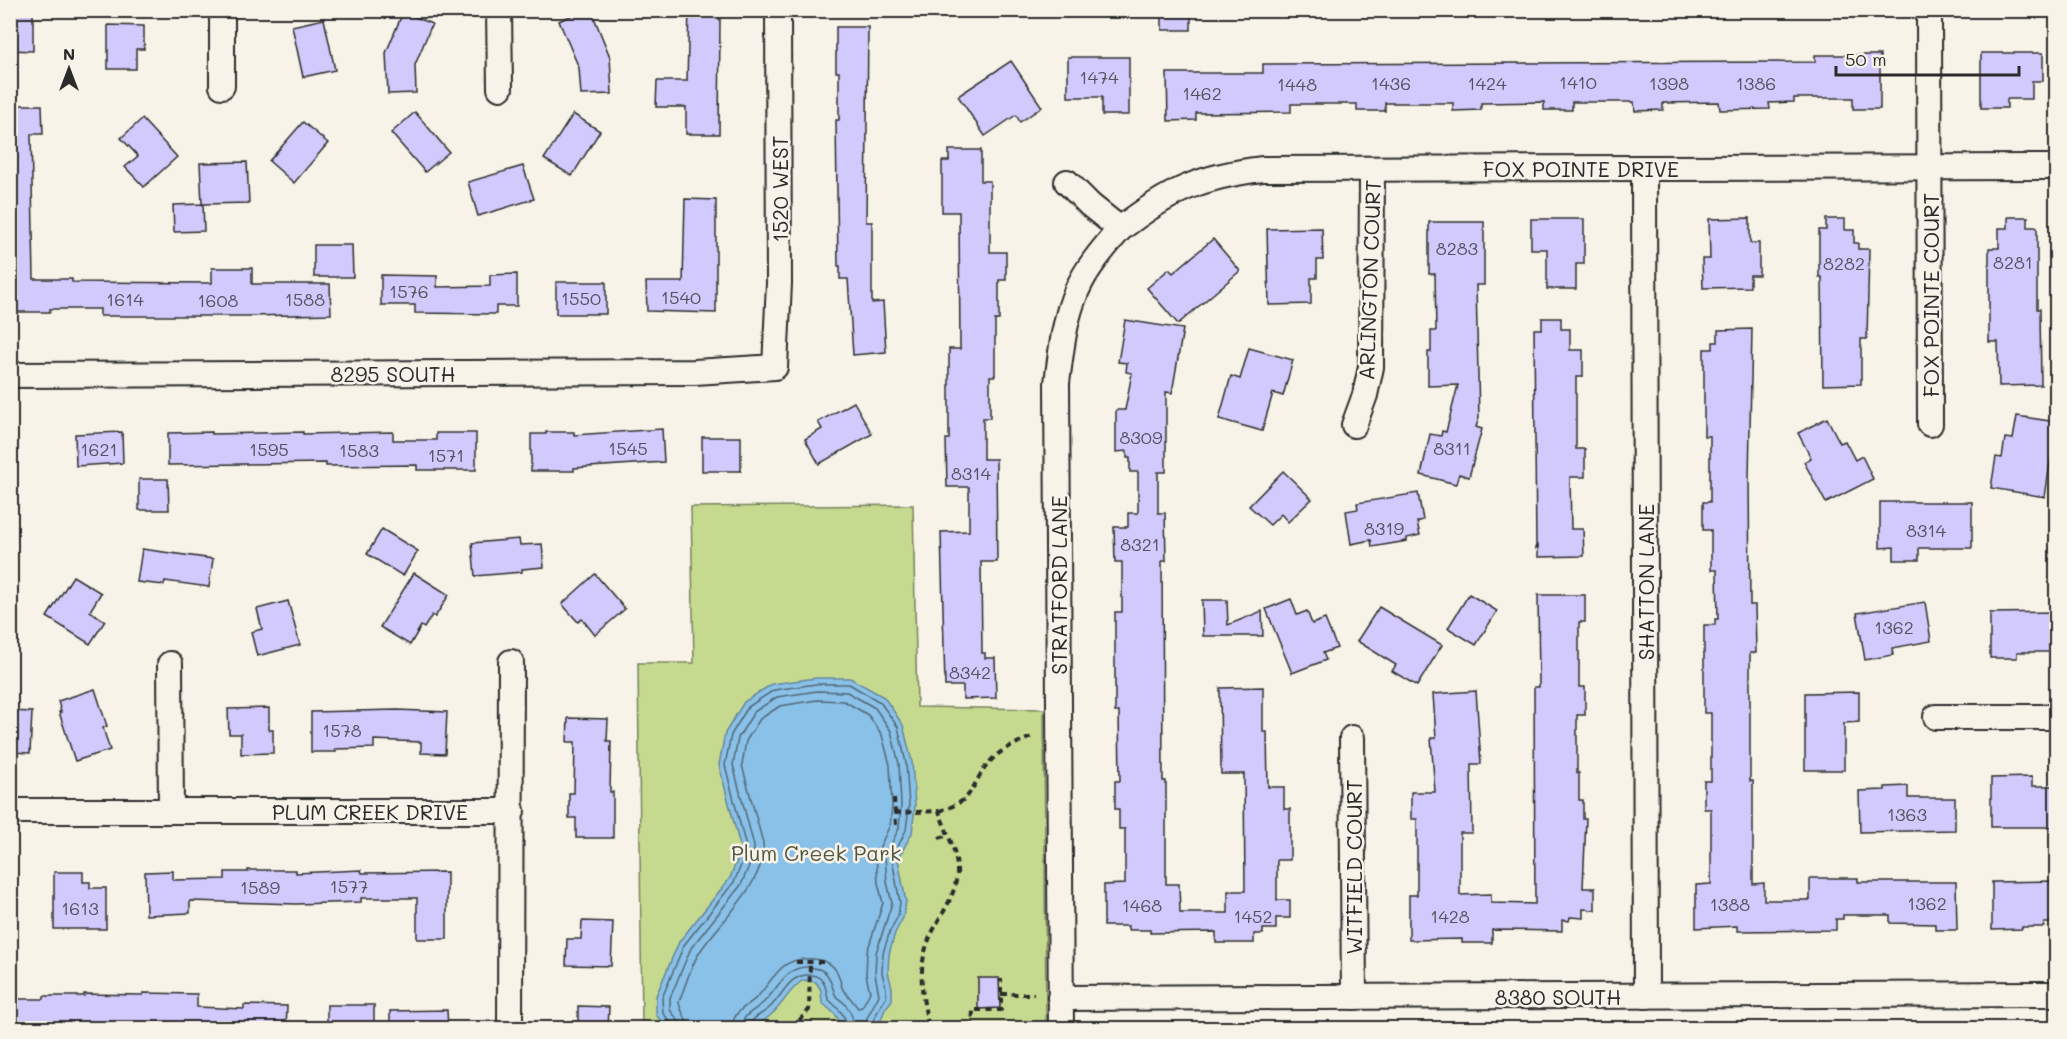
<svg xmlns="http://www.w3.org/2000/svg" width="2067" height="1039" font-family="Mali,sans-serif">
	<rect width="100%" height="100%" fill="#f7f3e8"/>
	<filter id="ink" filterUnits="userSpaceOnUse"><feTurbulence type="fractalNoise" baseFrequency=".0167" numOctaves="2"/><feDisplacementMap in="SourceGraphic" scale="12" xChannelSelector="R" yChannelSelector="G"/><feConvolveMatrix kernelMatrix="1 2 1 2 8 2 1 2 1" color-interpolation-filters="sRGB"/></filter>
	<g filter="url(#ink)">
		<path fill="#c6da8f" stroke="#78825d" stroke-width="1.5" d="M913,505L917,707L1044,709L1046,1028H642L638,663H694L691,507Z"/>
		<path fill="#8ac1e8" stroke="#64859c" stroke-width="1.5" d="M816,678H850L884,697L903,725L912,762L915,806L912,833L898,859L906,902L903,918L895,933L889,954L888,972L892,988V1000L885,1009L878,1028H841C840,1017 831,1010 822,1003L821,990L816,982L803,980C788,991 786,1000 774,1012C770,1016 761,1023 755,1026C739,1033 684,1029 666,1026L656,1015V996L679,942L730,878L741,850L719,765L725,733L744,702L772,684Z"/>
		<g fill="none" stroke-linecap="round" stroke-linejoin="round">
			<g stroke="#516777" stroke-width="1.5">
				<path d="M672,1028L671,1023L663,1013L662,998L684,945L734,882L747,851L725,765L731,735L748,707L774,690L816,684H849L880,702L898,727L906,763L909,806L906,830L892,859L900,903L898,916L890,931L883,953L882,973L886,988V998L880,1007L873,1021V1028"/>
				<path d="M679,1028L678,1020L670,1010V998L691,948L741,885L754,854V846L733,765L738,738L754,712L777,697L817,691L847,692L875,708L891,731L899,764L901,806L899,828L885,857L887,882L892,903L876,953L875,974L879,995L867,1018L865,1028"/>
				<path d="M688,1028C688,1018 679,1011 679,1001C686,985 691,964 701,950C720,922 768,880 763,843L742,765L746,741L760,719L780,706L817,700L844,701L868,715L882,735L890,765L892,806L890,825L876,855L878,883L883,903L867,952L866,975L870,992L862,1007L858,1008C855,1004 845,992 843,990C840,983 840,975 835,969C830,962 823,960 814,959C784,956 777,973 760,994C749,1007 733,1009 732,1028"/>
				<path d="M741,1028C742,1014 755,1011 764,1002C778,989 786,965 809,967C831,970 828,977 835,994C836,998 841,1000 844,1003C850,1010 854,1020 854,1028"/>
				<path d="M749,1028C750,1018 761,1015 768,1009C783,997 788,973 811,975C824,976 826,987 828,999C837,1007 847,1016 847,1028"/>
			</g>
		</g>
		<g fill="#d2cafd" stroke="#2b2b2b" stroke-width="1.5">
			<path d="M10,10H33V51L10,50Z"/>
			<path d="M584,10H591L610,57L612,94L581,95L579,68L559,21Z"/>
			<path d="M689,10H716V18H720L719,134H686V107H656L657,81H687Z"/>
			<rect x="1162" y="10" width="29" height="20"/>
			<path d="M403,12L432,24L415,65L416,93L388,94L386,53Z"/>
			<path d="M324,19L335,70L303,77L292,26Z"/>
			<path d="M108,25L144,26V49H136V69H108Z"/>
			<path d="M836,27H868L866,222H872V303L883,302L886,352L853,355L848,279H840V266H838L836,120H839V72H836Z"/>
			<path d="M1981,53H2043V81H2032V99H2007V108H1981Z"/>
			<path d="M1815,55H1880V109H1853V98H1794V102L1769,103L1770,109L1720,110L1719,102L1663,103V110L1635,111L1634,102H1572V110H1544V102L1481,103V110L1453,111V103H1385V111H1357V104H1291V112L1196,113V120L1168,121L1167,73H1263V64L1815,62Z"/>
			<path d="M1068,57H1129V115H1102V97H1068Z"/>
			<path d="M1011,61L1042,107L1020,122L1016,115L985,136L958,96Z"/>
			<path d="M10,105H42L43,134H31L34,279H72V282L212,283V268H252V284H330L331,314L252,316H100V309H50V312H10Z"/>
			<path d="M415,112L449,152L425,172L391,133Z"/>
			<path d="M573,114L600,131L572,176L544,159Z"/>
			<path d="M142,119L177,157L144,187L125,167L138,156L121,138Z"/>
			<path d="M303,122L328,143L294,183L269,161Z"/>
			<path d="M949,150H981V181H990V252H1006V280H999V320H995V376H990V418H983V459H996L997,562H981L982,653H985V658H995L996,698L963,699V686H945L941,532L969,531V487H947L946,439H949V349H960L959,212H942V161H949Z"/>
			<path d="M247,162L249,203L203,204L204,231L174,232L173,205L202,204L200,163Z"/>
			<path d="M523,166L534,199L478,216L468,182Z"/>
			<path d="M685,199L716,200V313L647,311L646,282H683Z"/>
			<path d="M2008,217H2028V227H2037V309H2040L2041,385L1999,386L1998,342H1989V248H1999V228H2008Z"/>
			<path d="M1750,218V243H1759V275H1750V287L1703,288L1702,259H1710L1709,219Z"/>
			<path d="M1531,219H1584V264H1576V289H1547V249H1531Z"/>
			<path d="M1826,219H1845V230H1854V243H1858V249H1869L1867,339H1861V384L1823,385L1822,277H1819V230H1826Z"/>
			<path d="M1429,222H1484V285H1476L1479,418L1476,427L1482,429L1469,477L1459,474L1456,484L1421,475L1430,434L1441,436L1442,431L1446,432L1458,385L1428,386V352H1431V331H1436L1435,274H1429Z"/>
			<path d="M1322,228L1323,260H1317V278H1311V304L1269,305L1267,229Z"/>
			<path d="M1213,239L1240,271L1178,324L1147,288L1169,269L1173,273Z"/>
			<path d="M314,245H352L353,277H314Z"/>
			<path d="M517,274V306H496V314L415,313V305H381V275L437,276V287L490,286V275Z"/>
			<rect x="556" y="282" width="50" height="32"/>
			<path d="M1542,318H1561V329H1570V350H1583V377H1576V449H1585V477H1570L1571,529H1583L1584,556L1538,557V545L1536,548L1534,329H1542Z"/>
			<path d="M1125,320L1183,329L1172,393L1166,392V472H1158V513H1165L1166,561H1162L1163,781H1166V884H1179L1180,913H1228V891H1245L1244,774H1221L1220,688L1263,687V732H1267L1268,787H1284V809H1290V860H1277V900H1290V918H1276V929H1263V934H1254V943H1216V932L1150,933V930H1128V926H1104V885L1125,884V829H1119V809H1115V781H1120L1119,712H1115V612H1122V562H1115L1114,527H1128V513H1138V472H1130V458H1127V451L1116,452V410H1125L1132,373L1126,372L1127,363L1118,362Z"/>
			<path d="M1752,329L1749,477L1750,605H1755L1756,653H1750V781H1753V884L1764,883V900H1810V878H1858V882H1956L1957,930H1935V924L1890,923V915H1843V919H1836V930L1737,931V926L1696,928V885L1711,884V809H1704V781H1711V713H1704V625H1715V619H1718L1717,570H1711V530H1703V502H1710V436H1704V349H1713V342H1718V330Z"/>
			<path d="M1249,348L1293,360L1283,396L1273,393L1262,431L1219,419L1231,376L1240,379Z"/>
			<path d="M854,402L872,434L819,464L805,439L822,429L818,422Z"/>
			<path d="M2017,416L2056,422L2045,497L1991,488L1996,457L2002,458L2005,438L2013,439Z"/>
			<path d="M1827,418L1840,443L1845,441L1855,460L1862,456L1873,479L1826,503L1804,462L1811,458L1798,433Z"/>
			<path d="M662,429L664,462L574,468V471H531V434H546V432H574V435Z"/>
			<path d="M122,432L123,463L76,466L75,434Z"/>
			<path d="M212,432V434L303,432V434L393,432V440H436V433H476V470H417V465L326,466V463L168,465V433Z"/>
			<rect x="702" y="437" width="39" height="34"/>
			<path d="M1283,471L1312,499L1288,522L1281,514L1270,525L1249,506Z"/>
			<path d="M139,479H168L169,510H139Z"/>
			<path d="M1418,493L1423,520L1417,522L1420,535L1407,538V541L1372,547L1371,540L1351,544L1346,511L1358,509L1357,503Z"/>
			<path d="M1880,502H1972V548H1919V560H1894V547L1880,548Z"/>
			<path d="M382,529L418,551L403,576L367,554Z"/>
			<path d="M519,539L520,545L542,544L544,567L522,569V572L475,576L472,543Z"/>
			<path d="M142,549L213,559L209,587L165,581L164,585L137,582Z"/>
			<path d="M414,573L449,595L435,617L432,615L424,628L421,626L410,645L380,627Z"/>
			<path d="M595,574L625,609L595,635L582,619L578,622L562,604Z"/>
			<path d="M73,576L101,593L90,611L105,621L90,644L47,617Z"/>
			<path d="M1469,594L1497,611L1476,645L1448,628Z"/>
			<path d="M1538,595H1585V622H1579V687H1585V715H1577V773H1579V800H1583V819H1586L1583,888H1595V910L1583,909V918L1570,917L1569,921L1562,920V931L1492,930V943H1462V939L1409,940V895H1417V819H1411V792H1435L1431,738H1436L1433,694L1476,691L1481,764H1471L1472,833H1460V895L1491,894V903L1535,904L1534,687H1539Z"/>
			<path d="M1291,599L1297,615L1307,611L1312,624L1325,619L1337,648L1323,653L1326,660L1292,673L1266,609Z"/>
			<path d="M1202,600H1227L1228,625L1262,611L1263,636H1203Z"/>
			<path d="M288,601L300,645L257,656L251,632L262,629L257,609Z"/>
			<path d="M1925,602L1931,641L1892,648L1893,655L1865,660L1857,613Z"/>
			<path d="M1379,607L1442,645L1417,686L1392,671L1396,665L1357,641Z"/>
			<path d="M2056,612V652H2017V658H1990V613Z"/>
			<path d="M95,689L107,726L103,728L110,750L75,761L59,712H61L58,701Z"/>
			<path d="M1859,692V722L1844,723V770H1805V693Z"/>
			<path d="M269,708V730H273V753L241,754V734H229L228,709Z"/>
			<path d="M397,710L447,712L445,754L421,753V742L374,740V748L335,749L336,752H311V712Z"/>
			<path d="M10,711L32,712L30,753L10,752Z"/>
			<path d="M568,718L608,719L607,741H611L610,792H613V838H576V818H569V793H574L575,742H567Z"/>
			<path d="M2032,777V786H2056V827H1991V778Z"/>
			<path d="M1908,786V798H1955V830L1860,832L1859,791L1885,790V787Z"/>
			<path d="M248,870H296V873L361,870L362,873L447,872V939H417V898H361V902L296,904L190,901V913L146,915L145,872L173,871V880L225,879V872H248Z"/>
			<path d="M54,872H83V882H90V888H106V929H54Z"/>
			<path d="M2056,881V923H2044V927H2022V929L1992,930V882Z"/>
			<path d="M582,921L613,922L611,966L566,965L567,939H581Z"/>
			<path d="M978,978H999L1000,1008L978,1009Z"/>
			<path d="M143,993L197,994V1007L244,1009V1005L287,1006L286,1029H10V999H44V996H84V994L143,995Z"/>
			<rect x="327" y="1005" width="47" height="24"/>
			<path d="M578,1006L609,1007L608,1029H578Z"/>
			<path d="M447,1010L448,1029H390V1011Z"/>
		</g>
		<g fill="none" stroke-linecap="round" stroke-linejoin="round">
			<defs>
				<g id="minor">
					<path d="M222,10V86"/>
					<path d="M499,10L500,88"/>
					<path d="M1929,10L1930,424"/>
					<path d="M1644,168L1646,996"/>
					<path d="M1120,229C1169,191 1201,176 1263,169L2056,167"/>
					<path d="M10,375L695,372L775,367L779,283L778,10"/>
					<path d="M1354,425L1365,395L1371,367L1372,169"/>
					<path d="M170,664L171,811"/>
					<path d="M1936,717H2056"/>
					<path d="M1352,738L1354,997"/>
					<path d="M10,811H512"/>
					<path d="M1060,998L2056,994"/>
					<path d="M510,1028L511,662"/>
					<path d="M1061,1028L1057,383C1061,352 1064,319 1077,290C1087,267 1104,248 1120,229L1090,205L1067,182"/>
				</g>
			</defs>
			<use href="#minor" stroke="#2b2b2b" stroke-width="28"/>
			<g stroke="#2b2b2b" stroke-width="4" stroke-dasharray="6 4.5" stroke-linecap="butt">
				<path d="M894,798L896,825"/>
				<path d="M939,811C976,800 968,789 988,764C999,750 1016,743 1032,737"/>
				<path d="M895,813L939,811C946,832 958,852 957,874C955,896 944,910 934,929C916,962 921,994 929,1028"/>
				<path d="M939,838L948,835"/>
				<path d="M796,962H823"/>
				<path d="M1001,994H1034"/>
				<path d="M792,1028L809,1010L810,962"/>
				<path d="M972,1028L973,1010H1001V979"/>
			</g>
			<use href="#minor" stroke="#f7f3e8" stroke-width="24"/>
		</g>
	</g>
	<g text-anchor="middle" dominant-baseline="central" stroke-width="5" stroke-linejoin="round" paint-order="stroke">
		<g font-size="18" fill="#555360">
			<text x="1099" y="77">1474</text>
			<text x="1578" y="82">1410</text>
			<text x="1391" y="83">1436</text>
			<text x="1487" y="83">1424</text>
			<text x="1669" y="83">1398</text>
			<text x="1756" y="83">1386</text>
			<text x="1297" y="84">1448</text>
			<text x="1202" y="93">1462</text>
			<text x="1457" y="248">8283</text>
			<text x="2013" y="262">8281</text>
			<text x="1844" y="263">8282</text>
			<text x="409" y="291">1576</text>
			<text x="681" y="297">1540</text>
			<text x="581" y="298">1550</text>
			<text x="125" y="299">1614</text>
			<text x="305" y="299">1588</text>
			<text x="218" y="300">1608</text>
			<text x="1141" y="437">8309</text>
			<text x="628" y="448">1545</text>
			<text x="1452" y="448">8311</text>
			<text x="99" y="449">1621</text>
			<text x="269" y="449">1595</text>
			<text x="359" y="450">1583</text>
			<text x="446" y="455">1571</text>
			<text x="971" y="473">8314</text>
			<text x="1384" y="528">8319</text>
			<text x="1926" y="530">8314</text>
			<text x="1140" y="544">8321</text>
			<text x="1894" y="627">1362</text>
			<text x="970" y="672">8342</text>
			<text x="342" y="730">1578</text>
			<text x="1907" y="814">1363</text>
			<text x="349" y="886">1577</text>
			<text x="260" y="887">1589</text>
			<text x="1927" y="903">1362</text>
			<text x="1730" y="904">1388</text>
			<text x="1142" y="905">1468</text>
			<text x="80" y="908">1613</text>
			<text x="1253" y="916">1452</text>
			<text x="1450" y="916">1428</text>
		</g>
		<g font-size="21" fill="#2b2b2b" stroke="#f7f3e8">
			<text x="1581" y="168">FOX POINTE DRIVE</text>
			<text transform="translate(779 189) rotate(-90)">1520 WEST</text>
			<text transform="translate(1369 280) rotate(-88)">ARLINGTON COURT</text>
			<text transform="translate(1930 295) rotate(-90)">FOX POINTE COURT</text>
			<text x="393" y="373">8295 SOUTH</text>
			<text transform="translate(1645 582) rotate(-90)">SHATTON LANE</text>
			<text transform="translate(1058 585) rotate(-90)">STRATFORD LANE</text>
			<text x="370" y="811">PLUM CREEK DRIVE</text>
			<text transform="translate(1353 867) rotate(-90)">WITFIELD COURT</text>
			<text x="1558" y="996">8380 SOUTH</text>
		</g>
		<g font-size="21" fill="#525744" stroke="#f7f3e8">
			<text x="816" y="852">Plum Creek Park</text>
		</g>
	</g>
	<rect width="2067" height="1039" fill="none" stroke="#f7f3e8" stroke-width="36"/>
	<rect x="18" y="18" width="2031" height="1003" fill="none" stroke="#2b2b2b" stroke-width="2" filter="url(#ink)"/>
	<g transform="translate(69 69)" stroke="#f7f3e8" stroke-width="4.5" paint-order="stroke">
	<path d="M0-4.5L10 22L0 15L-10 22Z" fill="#2b2b2b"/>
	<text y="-9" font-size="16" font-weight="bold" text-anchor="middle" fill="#2b2b2b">N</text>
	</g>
	<path d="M1836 66v9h183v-9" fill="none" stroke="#2b2b2b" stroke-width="3"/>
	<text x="1845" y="66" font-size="18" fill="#2b2b2b" stroke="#f7f3e8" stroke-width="4.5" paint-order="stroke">50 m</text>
</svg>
